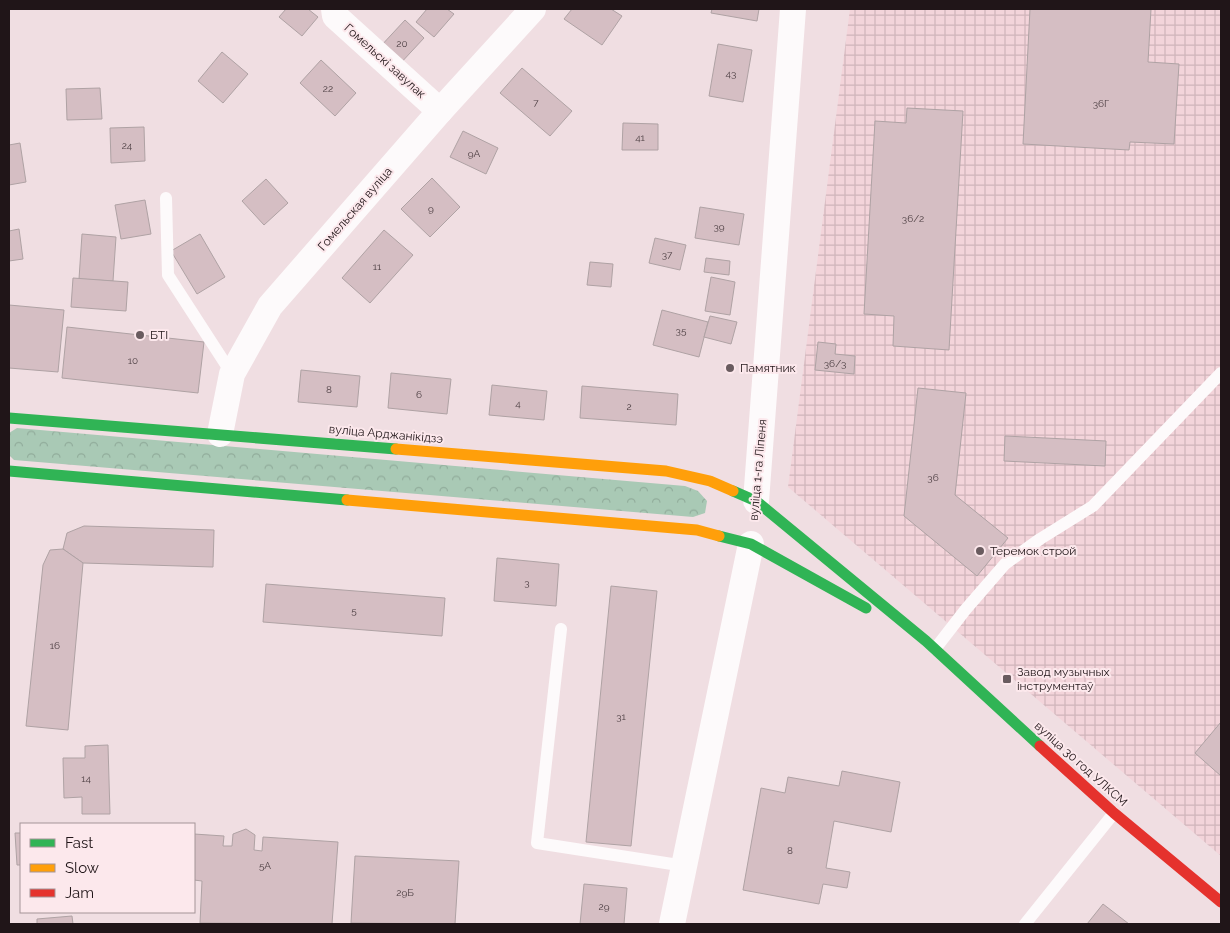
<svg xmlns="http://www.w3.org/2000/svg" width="1230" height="933" font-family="Raleway,sans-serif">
	<defs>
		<pattern id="industrial-grid" width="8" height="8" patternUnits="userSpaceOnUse" patternTransform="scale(1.25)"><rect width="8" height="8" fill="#f3d4da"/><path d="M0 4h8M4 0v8" fill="none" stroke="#d0b5ba"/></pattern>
		<pattern id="forest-crowns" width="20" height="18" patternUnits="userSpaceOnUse" patternTransform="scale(1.25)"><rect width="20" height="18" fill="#a9c9b5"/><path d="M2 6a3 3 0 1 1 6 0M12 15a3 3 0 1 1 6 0" fill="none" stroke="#91ac9b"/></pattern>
	</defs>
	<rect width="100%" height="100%" fill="#f0dee2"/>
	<path fill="url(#industrial-grid)" d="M850,9H1221V856L788,487Z"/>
	<path fill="url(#forest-crowns)" d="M17,428L685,486L698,491L707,501L705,513L693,517L14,460L9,455V433Z"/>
	<g fill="#d5bec3" stroke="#afa2a4">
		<path d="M286,9H308L318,17L302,36L279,17Z"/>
		<path d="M427,9H447L454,14L434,37L416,22Z"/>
		<path d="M572,9H611L622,16L602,45L564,19Z"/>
		<path d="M712,9H759L757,21L711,13Z"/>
		<path d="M1030,9H1151L1148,62L1179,64L1174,144L1130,142L1129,150L1023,144Z"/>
		<path d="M405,20L424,38L398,66L379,48Z"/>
		<path d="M718,44L752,50L743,102L709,96Z"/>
		<path d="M222,52L248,74L223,103L198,81Z"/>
		<path d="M321,60L356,93L335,116L300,83Z"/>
		<path d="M522,68L572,111L550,136L500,93Z"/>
		<path d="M100,88L102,119L67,120L66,89Z"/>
		<path d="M907,108L963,111L949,350L893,346L894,316L864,314L875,121L906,123Z"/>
		<path d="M623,123L658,124V150H622Z"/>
		<path d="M144,127L145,161L111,163L110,128Z"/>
		<path d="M463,131L498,148L486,174L450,157Z"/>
		<path d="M20,143L26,182L9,185V145Z"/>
		<path d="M432,178L460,207L430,237L401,209Z"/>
		<path d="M266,179L288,203L264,225L242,201Z"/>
		<path d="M145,200L151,234L121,239L115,205Z"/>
		<path d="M700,207L744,214L739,245L695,238Z"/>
		<path d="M19,229L23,259L9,261V231Z"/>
		<path d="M384,230L413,255L370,303L342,278Z"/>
		<path d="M82,234L116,237L113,281L79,279Z"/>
		<path d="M200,234L225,277L197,294L171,251Z"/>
		<path d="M655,238L686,245L680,270L649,263Z"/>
		<path d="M706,258L730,261L729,275L704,272Z"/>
		<path d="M590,262L613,264L611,287L587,285Z"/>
		<path d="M711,277L735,282L730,315L705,311Z"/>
		<path d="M73,278L128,282L126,311L71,307Z"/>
		<path d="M9,305L64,310L58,372L9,368Z"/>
		<path d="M662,310L708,322L699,357L653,345Z"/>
		<path d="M710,316L737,322L731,344L704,337Z"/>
		<path d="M67,327L204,342L198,393L62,378Z"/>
		<path d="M818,342L836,344L835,354L855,356L854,374L815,370Z"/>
		<path d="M301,370L360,376L357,407L298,402Z"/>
		<path d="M391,373L451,379L447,414L388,408Z"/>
		<path d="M492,385L547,391L544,420L489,415Z"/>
		<path d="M582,386L678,394L676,425L580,418Z"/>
		<path d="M918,388L966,393L955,495L1008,538L977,576L904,516Z"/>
		<path d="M1005,436L1106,441L1105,466L1004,461Z"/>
		<path d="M84,526L214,530L213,567L83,563L63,549L67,533Z"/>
		<path d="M63,549L83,563L68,730L26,726L43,565L50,550Z"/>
		<path d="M497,558L559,564L556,606L494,601Z"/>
		<path d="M266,584L445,598L442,636L263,622Z"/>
		<path d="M611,586L657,591L631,846L586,842Z"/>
		<path d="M1221,722V776L1195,753Z"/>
		<path d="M108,745L110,814H82V797L64,798L63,758H85V746Z"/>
		<path d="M842,771L900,782L891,832L834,821L826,868L850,872L847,888L823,884L819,904L743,890L761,788L785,793L788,777L839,786Z"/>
		<path d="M246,829L255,835L254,850L262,851L263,837L338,842L332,924L200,923L202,881L194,880V834L224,836L223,846H232L233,834Z"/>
		<path d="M15,833H21V865H17Z"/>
		<path d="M355,856L459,861L455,924L351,923Z"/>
		<path d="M584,884L627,888L624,924H580Z"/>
		<path d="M1103,904L1129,924H1087Z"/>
		<path d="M72,916L73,924H37V919Z"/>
	</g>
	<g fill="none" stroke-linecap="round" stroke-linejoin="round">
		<g stroke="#fdfafb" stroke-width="12">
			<path d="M166,198L168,275L232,374"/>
			<path d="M561,629L537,843L685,866"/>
			<path d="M935,649L966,609L1005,564L1040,539L1093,506L1221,373"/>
			<path d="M1025,924L1114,813"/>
		</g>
		<g stroke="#fdfafb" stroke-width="26">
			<path d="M334,9L335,16L440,111"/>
			<path d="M220,434L232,374L270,306L440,111L533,9"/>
			<path d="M756,501L793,9"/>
			<path d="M672,924L751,544"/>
		</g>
		<g stroke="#30b455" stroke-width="11">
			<path d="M9,418L396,449"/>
			<path d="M9,471L347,500"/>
			<path d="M733,491L756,501L926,641L1040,746"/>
			<path d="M719,536L751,544L866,608"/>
		</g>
		<g stroke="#ff9f0a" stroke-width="11">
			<path d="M396,449L666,471L710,481L733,491"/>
			<path d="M347,500L697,530L719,536"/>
		</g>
		<path stroke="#e5322d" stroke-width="11" d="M1040,746L1114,813L1221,902"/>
	</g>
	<g fill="#695b5f" stroke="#fce8ec" stroke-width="2">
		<circle cx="140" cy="335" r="5"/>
		<circle cx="730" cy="368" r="5"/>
		<circle cx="980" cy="551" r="5"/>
		<rect x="1002" y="674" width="10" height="10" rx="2.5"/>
	</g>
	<g text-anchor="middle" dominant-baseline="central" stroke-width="4" stroke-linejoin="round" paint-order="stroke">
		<g font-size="10" fill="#4d3f43">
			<text x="402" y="43">20</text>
			<text x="731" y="73">43</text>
			<text x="328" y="88">22</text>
			<text x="536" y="102">7</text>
			<text x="1101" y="103">36Г</text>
			<text x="640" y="137">41</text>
			<text x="127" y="145">24</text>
			<text x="474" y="153">9А</text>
			<text x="431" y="208">9</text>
			<text x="913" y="218">36/2</text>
			<text x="719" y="226">39</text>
			<text x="667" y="254">37</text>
			<text x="377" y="266">11</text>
			<text x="681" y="330">35</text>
			<text x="133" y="360">10</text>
			<text x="835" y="363">36/3</text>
			<text x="329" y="389">8</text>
			<text x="419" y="394">6</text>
			<text x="518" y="403">4</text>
			<text x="629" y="406">2</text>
			<text x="933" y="477">36</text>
			<text x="527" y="582">3</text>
			<text x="354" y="610">5</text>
			<text x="55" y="645">16</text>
			<text x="621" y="716">31</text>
			<text x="86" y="778">14</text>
			<text x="790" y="850">8</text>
			<text x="265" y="865">5А</text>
			<text x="405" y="892">29Б</text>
			<text x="604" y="906">29</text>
		</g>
		<g font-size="12" fill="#201518" stroke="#fce8ec">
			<text transform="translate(385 61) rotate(42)">Гомельскі завулак</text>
			<text transform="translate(355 209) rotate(-49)">Гомельская вуліца</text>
			<text transform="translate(386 434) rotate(5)">вуліца Арджанікідзэ</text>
			<text transform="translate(758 470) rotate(-85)">вуліца 1-га Ліпеня</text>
			<text transform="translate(1081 764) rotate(42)">вуліца 30 год УЛКСМ</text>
		</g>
		<g font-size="12" fill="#201518" stroke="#fce8ec" text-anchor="start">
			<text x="150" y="335">БТІ</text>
			<text x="740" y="368">Памятник</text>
			<text x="990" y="551">Теремок строй</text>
			<text x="1017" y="672">Завод музычных<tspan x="1017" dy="14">інструментаў</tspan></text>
		</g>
	</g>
	<rect width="1230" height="933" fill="none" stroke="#201518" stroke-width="20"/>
	<rect x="20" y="823" width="175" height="90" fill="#fce8ec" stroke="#a49497"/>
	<rect x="30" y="839" width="25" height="8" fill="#30b455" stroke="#a49497"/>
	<text x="65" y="848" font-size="15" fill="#201518">Fast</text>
	<rect x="30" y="864" width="25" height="8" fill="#ff9f0a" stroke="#a49497"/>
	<text x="65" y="873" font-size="15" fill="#201518">Slow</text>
	<rect x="30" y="889" width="25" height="8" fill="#e5322d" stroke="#a49497"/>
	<text x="65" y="898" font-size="15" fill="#201518">Jam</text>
</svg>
